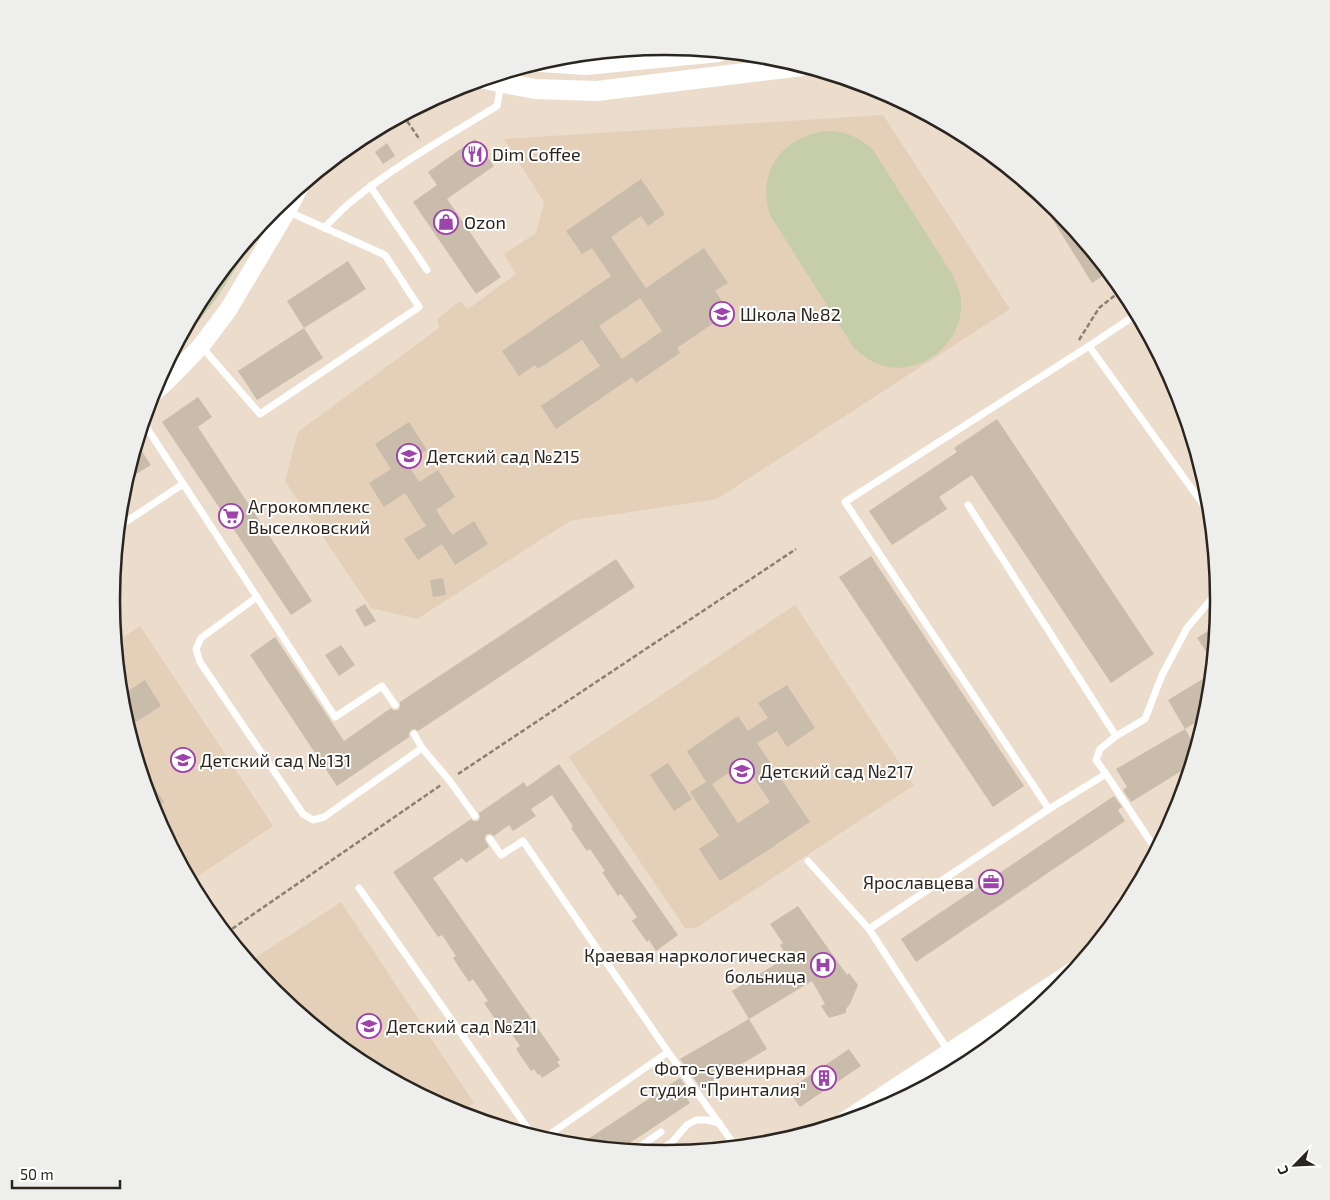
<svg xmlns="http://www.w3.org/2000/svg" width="1330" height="1200" font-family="'Exo 2',sans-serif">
	<rect width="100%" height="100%" fill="#ebdccb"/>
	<g fill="#e4cfb9">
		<path d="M883,115L1010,309L717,499L570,521L417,619L371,608L285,481L298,432L439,328L437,319L460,301L468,309L516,274L504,254L536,233L544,202L504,139Z"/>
		<path d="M795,605L914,785L696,928H685L569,757Z"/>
		<path d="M140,626L273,826L191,881L153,812L122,708L115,643Z"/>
		<path d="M341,902L474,1103L458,1113L453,1111L357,1060L273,991L249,962Z"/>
	</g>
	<g fill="#c5cea9">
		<path d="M827,131C846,131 859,137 873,150L952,274C957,284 961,293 961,303C963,344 919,378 880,365C870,361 862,355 854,348L770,215C756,171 783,136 827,131Z"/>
		<path d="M274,208L216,299L202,317L175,348L192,316L211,294L238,251Z"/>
		<path d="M1025,1017L972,1061L946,1074L952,1066Z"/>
	</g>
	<g fill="#c9bcab" fill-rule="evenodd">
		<path d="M475,139L494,166L447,199L501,277L476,294L413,202L437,185L428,172Z"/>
		<path d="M387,143L395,156L383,164L375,152Z"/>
		<path d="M641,179L665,214L648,226L641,216L611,237L646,288L704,248L728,283L715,291L730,312L677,348L680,353L636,383L632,377L556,429L541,406L600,366L582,340L538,369L535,365L519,376L502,351L611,276L592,248L582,254L566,231ZM640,298L662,331L622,359L599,326Z"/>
		<path d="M1045,199L1057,209L1109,272L1092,283L1041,201Z"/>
		<path d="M348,261L366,289L304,328L287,301Z"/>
		<path d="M304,328L323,358L257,400L238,371Z"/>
		<path d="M198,397L212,417L198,427L312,601L291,615L162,422Z"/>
		<path d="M997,419L1154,654L1111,683L972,475L939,497L947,509L892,545L869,511L957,452L954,448Z"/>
		<path d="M409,422L427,450L407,463L419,482L438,470L455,497L436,510L452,535L474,521L488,544L455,565L442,544L418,560L404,539L426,526L405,493L384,507L369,483L391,469L375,444Z"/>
		<path d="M137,444L151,465L136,474L130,465Z"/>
		<path d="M871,556L1024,786L993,807L839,577Z"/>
		<path d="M616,559L635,587L418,731L415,729L411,730L409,733V737L337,786L250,655L275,637L344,741L391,708L393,710H398L400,707V702Z"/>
		<path d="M443,578L446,595L433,597L430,580Z"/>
		<path d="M365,604L376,621L365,627L355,610Z"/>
		<path d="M1216,626L1213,662L1197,638Z"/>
		<path d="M341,645L355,665L339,676L325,655Z"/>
		<path d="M1211,674L1208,708L1206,716L1185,729L1168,700Z"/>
		<path d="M145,680L161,706L128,727L122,708L121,696Z"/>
		<path d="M787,685L815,728L787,747L777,731L757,743L810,822L775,845H776L720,881L699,849L719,836L690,792L706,782L687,751L738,716L748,731L768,718L758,703ZM744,763L770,802L738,823L712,784Z"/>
		<path d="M1185,729L1196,748L1191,765L1131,802L1123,790L1127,787L1116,769Z"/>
		<path d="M668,763L692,799L674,811L650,775Z"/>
		<path d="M559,764L678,935L656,951L649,940L647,942L632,921L637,917L621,894L618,896L602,872L605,871L590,849L587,851L571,828L573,826L552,795L531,809L536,816L513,831L509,825L494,836L490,834H487L485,837V840L489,847L466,863L462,858L433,878L560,1060L557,1062L560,1066L542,1078L540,1074L538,1075L534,1069L531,1071L516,1049L520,1046L504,1023L500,1026L484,1003L488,1001L473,979L469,982L453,958L456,956L442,935L438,937L393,872L471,819L473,821H478L480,818L479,813L524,782L527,787Z"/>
		<path d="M145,773L164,802L152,809L142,774Z"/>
		<path d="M1114,796L1122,807L1118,810L1125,821L916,962L901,939Z"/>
		<path d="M798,906L847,975L849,973L858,985L850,1004L846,1009V1013L829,1018L821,1006L825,1004L812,981L749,1019L732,991L787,957L780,945L783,943L770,924Z"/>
		<path d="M749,1019L767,1049L701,1088L680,1059Z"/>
		<path d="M849,1049L861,1066L800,1107L788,1090Z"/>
		<path d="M680,1078L692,1094L686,1097L690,1103L645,1133L620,1149L579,1145Z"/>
	</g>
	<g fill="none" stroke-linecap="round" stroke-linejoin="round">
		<g stroke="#897f73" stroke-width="2.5" stroke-dasharray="5 2.5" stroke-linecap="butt">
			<path d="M403,115L420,140"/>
			<path d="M1079,340L1099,308L1123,289"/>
			<path d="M458,774L796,549"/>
			<path d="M226,933L441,785"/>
		</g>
		<g stroke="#fff" stroke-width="7">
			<path d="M370,186L427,270"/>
			<path d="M324,228C333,219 342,209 352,201C396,165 448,136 497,106L501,84"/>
			<path d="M1137,314L1089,346L1210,514"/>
			<path d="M201,346L260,414L419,307L385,255L287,211"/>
			<path d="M143,422L335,717L382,686L395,705"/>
			<path d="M968,505L1116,736"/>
			<path d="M118,527L183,484"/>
			<path d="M257,597L201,638L196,649L200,662L303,814L313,820L324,817L422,748"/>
			<path d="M414,734L422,748L449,780L475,816"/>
			<path d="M1106,774L1156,850"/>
			<path d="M1049,809L845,502L1089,346"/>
			<path d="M490,839L501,855L523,841L668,1052L736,1147"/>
			<path d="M808,861L869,929L949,1052"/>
			<path d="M359,888L533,1136"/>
			<path d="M869,929L1049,809L1106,774L1096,760L1100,749L1116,736L1145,719L1162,675L1187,628L1218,591"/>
			<path d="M543,1139L668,1052"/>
			<path d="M634,1151L661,1132"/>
			<path d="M657,1153L672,1142L687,1125L696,1120H707L719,1123"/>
		</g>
		<path stroke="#fff" stroke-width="14" d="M929,1066L938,1079"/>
		<path stroke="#fff" stroke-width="18" d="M152,394L165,383L201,346L228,310L287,211L300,186"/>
		<g stroke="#fff" stroke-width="20">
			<path d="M540,62L586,65L719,52"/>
			<path d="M484,79L535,89L597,91L802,66"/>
			<path d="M846,1121L1073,972"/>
		</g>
	</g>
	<defs>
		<symbol id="restaurant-ring" viewBox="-11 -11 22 22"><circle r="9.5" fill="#fff" stroke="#9e42ac" stroke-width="1.5"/><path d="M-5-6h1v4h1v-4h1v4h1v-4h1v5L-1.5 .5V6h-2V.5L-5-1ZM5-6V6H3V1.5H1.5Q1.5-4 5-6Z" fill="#9e42ac"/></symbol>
		<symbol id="shop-ring" viewBox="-11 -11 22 22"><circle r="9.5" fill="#fff" stroke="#9e42ac" stroke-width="1.5"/><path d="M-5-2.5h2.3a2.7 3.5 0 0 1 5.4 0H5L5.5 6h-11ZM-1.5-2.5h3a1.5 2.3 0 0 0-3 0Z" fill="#9e42ac"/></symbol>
		<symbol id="school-ring" viewBox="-11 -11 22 22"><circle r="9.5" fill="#fff" stroke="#9e42ac" stroke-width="1.5"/><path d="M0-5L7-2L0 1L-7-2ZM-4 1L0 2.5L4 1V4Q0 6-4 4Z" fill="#9e42ac"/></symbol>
		<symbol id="supermarket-ring" viewBox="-11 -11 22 22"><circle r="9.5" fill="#fff" stroke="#9e42ac" stroke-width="1.5"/><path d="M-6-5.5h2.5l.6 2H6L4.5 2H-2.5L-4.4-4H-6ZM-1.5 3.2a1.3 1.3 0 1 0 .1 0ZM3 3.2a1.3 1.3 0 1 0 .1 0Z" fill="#9e42ac"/></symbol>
		<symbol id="office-ring" viewBox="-11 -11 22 22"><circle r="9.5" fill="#fff" stroke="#9e42ac" stroke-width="1.5"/><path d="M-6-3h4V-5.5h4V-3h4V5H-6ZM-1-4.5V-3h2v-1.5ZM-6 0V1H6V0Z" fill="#9e42ac"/></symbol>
		<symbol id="hospital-ring" viewBox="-11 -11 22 22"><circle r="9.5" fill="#fff" stroke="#9e42ac" stroke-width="1.5"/><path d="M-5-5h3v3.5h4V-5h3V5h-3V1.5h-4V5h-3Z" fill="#9e42ac"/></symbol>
		<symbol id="building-ring" viewBox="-11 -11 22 22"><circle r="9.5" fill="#fff" stroke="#9e42ac" stroke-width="1.5"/><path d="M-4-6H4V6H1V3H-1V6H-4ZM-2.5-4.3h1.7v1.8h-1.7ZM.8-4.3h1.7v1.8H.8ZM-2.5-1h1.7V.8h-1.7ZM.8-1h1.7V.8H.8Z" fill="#9e42ac"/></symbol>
	</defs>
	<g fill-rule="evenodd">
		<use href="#restaurant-ring" x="461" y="140" width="28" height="28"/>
		<use href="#shop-ring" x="432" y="208" width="28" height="28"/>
		<use href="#school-ring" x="708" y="300" width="28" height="28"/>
		<use href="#school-ring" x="395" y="442" width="28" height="28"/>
		<use href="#supermarket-ring" x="217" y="502" width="28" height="28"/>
		<use href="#school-ring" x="169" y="746" width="28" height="28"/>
		<use href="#school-ring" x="728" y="757" width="28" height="28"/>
		<use href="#office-ring" x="977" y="868" width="28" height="28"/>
		<use href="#hospital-ring" x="809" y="951" width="28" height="28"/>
		<use href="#school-ring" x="355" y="1012" width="28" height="28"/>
		<use href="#building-ring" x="810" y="1064" width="28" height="28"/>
	</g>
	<g text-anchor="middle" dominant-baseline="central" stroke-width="4" stroke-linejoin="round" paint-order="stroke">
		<g font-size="18" fill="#2a251e" stroke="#fff" text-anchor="start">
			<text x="492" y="154">Dim Coffee</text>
			<text x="464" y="222">Ozon</text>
			<text x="740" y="314">Школа №82</text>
			<text x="426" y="456">Детский сад №215</text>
			<text x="248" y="506">Агрокомплекс<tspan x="248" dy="21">Выселковский</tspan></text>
			<text x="200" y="760">Детский сад №131</text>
			<text x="760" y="771">Детский сад №217</text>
			<text x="974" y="882" text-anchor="end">Ярославцева</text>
			<text x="806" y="955" text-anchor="end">Краевая наркологическая<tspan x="806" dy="21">больница</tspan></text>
			<text x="386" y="1026">Детский сад №211</text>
			<text x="806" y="1068" text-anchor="end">Фото-сувенирная<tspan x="806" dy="21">студия "Принталия"</tspan></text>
		</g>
	</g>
	<path d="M0 0H1330V1200H0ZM120 600a545 545 0 1 1 1090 0a545 545 0 1 1-1090 0Z" fill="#eeeeed" fill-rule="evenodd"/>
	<path fill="none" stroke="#2a251e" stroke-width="2.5" d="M120 600a545 545 0 1 1 1090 0a545 545 0 1 1-1090 0Z"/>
	<g transform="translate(1295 1165) rotate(246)" stroke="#ffffff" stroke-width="4" paint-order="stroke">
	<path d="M0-4L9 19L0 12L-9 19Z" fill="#2a251e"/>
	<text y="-8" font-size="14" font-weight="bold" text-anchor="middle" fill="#2a251e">С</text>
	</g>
	<path d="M12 1180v8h108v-8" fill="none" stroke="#2a251e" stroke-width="2.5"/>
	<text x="20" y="1180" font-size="15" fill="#2a251e" stroke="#ffffff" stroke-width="4" paint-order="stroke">50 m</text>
</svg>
